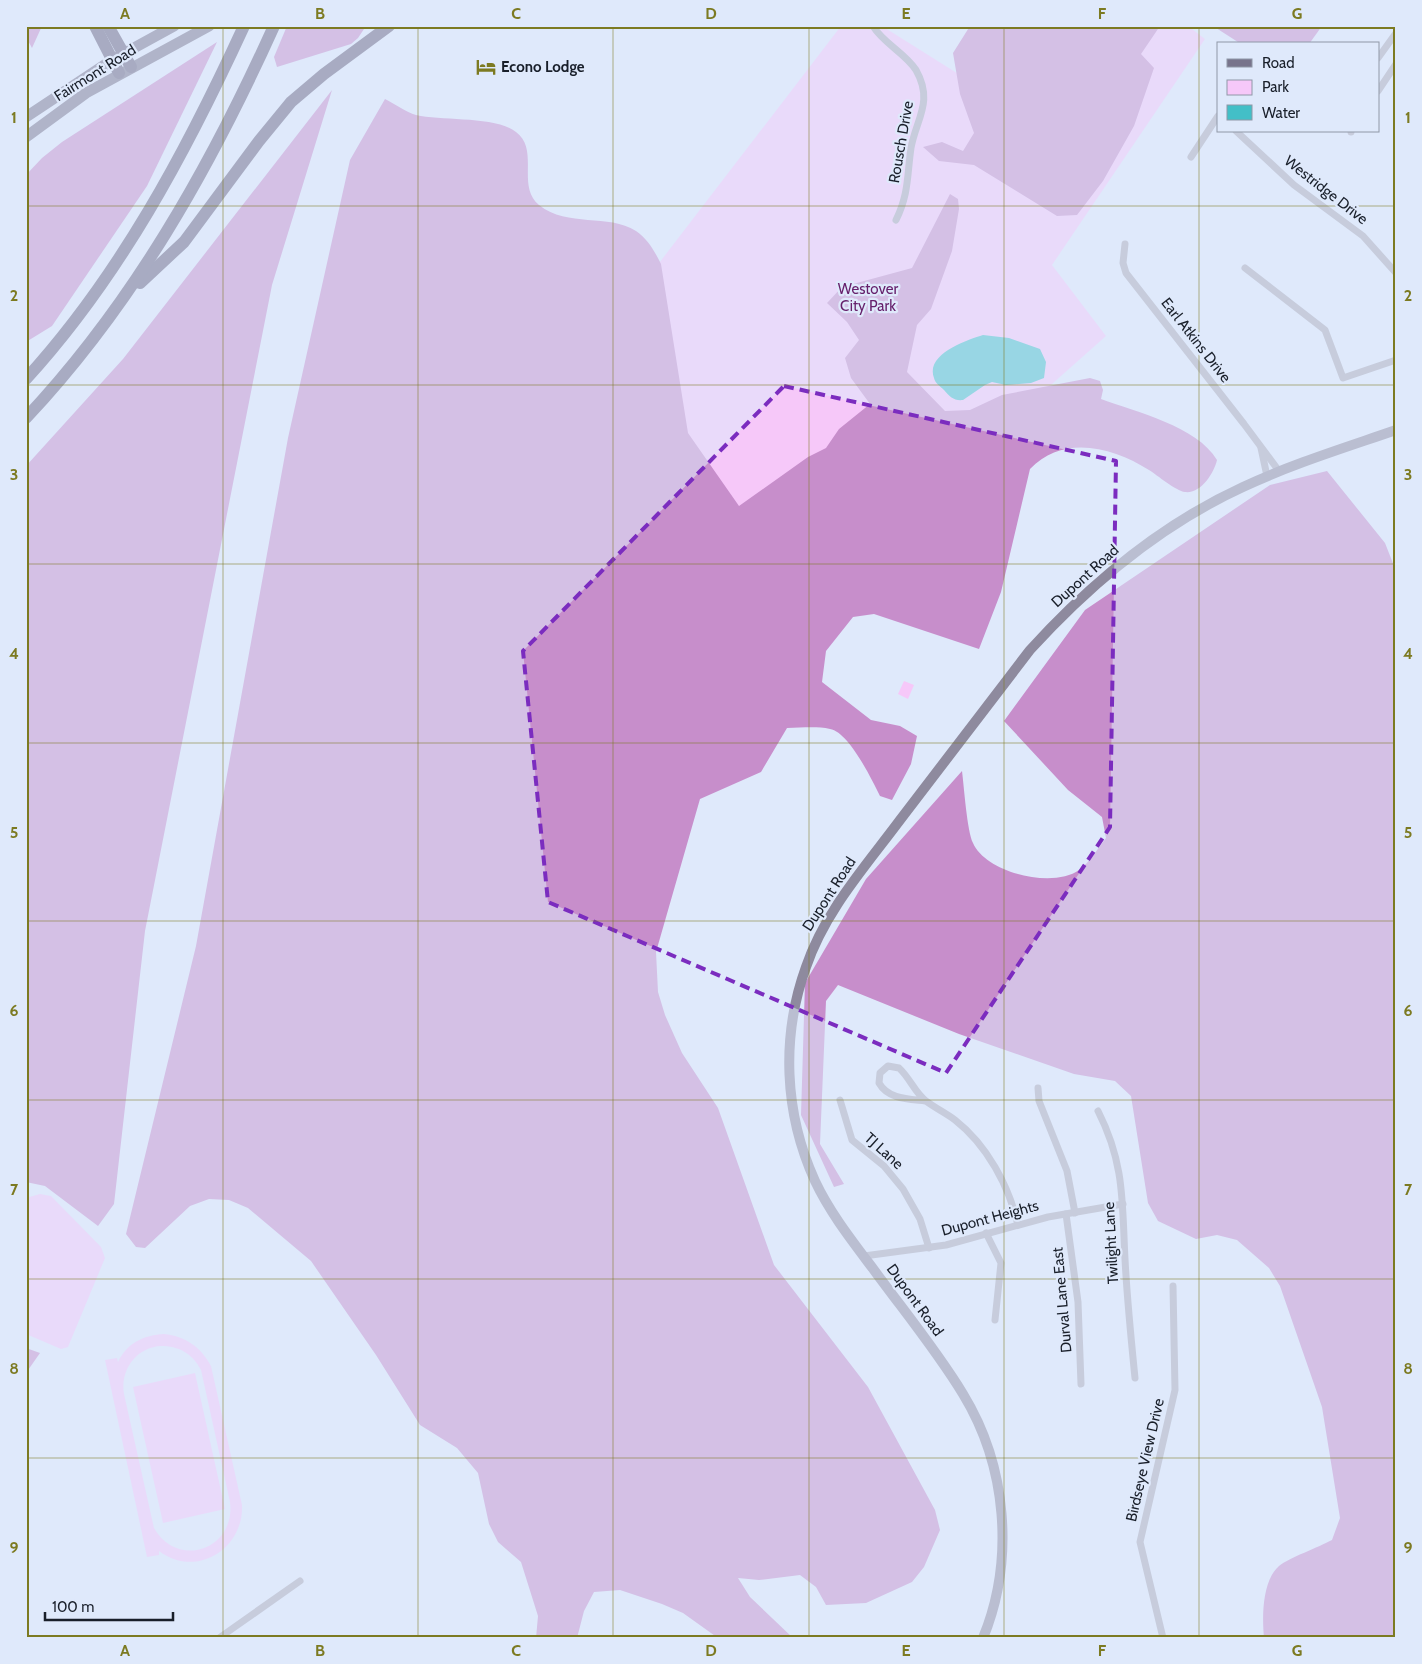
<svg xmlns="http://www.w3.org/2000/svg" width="1422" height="1664" font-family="Cabin,sans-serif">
	<rect width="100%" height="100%" fill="#dfe9fb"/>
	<g fill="#f6c8f9" fill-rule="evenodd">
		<path d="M841,26H882L995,97L1044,26H1188L1205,39L1052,265L1106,336L791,616L458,525Z"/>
		<path d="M904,681L914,685L908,699L898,694Z"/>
		<path d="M40,1194L51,1196L101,1247L105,1258L68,1347L61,1349L26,1334V1198Z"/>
		<path d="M164,1334C185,1336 201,1347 211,1366L242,1505C244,1549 196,1579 159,1551V1555L147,1557L105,1360L117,1358L118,1362C127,1343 144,1335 164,1334ZM160,1346C179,1346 192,1353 201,1370L230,1502C236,1549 178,1570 154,1528L124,1394C120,1370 136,1348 160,1346Z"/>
		<path d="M195,1373L225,1509L163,1523L133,1387Z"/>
	</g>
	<g fill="#c78ecb">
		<path d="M26,26H42L32,48L26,37Z"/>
		<path d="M287,26H366L358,38L351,44L277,67L274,57Z"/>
		<path d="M970,26H1160L1141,54L1154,68L1134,126L1103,181L1077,215L1057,216L974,165L939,161L923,147L942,142L963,151L974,133L960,94L953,53Z"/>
		<path d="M1213,26H1322L1309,44H1241Z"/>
		<path d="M217,42L147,186L52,326L26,342V175L42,158L62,142Z"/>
		<path d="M332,90L272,285L145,931L114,1204L98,1226L45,1186L26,1182V466L123,359Z"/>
		<path d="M385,99C395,104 406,112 416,115C442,121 496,116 516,132C540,150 516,186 539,205C568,228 608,213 636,231C648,239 655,252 661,264L688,433L739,506L808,457L826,448L839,429L870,404L851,378L845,358L859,340L847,322L827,303L842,287L912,268L950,194L958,199L959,209L952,251L931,309L917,325L907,372L945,411L970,410L1002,395L1090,378L1100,381L1103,390L1101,399C1136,412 1197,426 1217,460C1214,473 1201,494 1185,492C1176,491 1157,475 1149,470C1113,447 1063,434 1030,469L1001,592L979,649L874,614L853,617L826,651L822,682L871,720L900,726L917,736L911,764L892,800L880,796C872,780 849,732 830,729C816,726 801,728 787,728L761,772L700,799L656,952L658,992L665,1015L682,1053L718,1108L774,1265L868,1387L935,1510L940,1530L924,1567L912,1582L866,1603L826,1605L816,1587L800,1575L759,1580L738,1578L750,1597L793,1638H718L683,1613L662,1604L620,1590L594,1592L584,1611L577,1638H536L538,1616L521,1562L498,1542L489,1524L478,1473L457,1448L420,1425L376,1355L311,1261L248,1208L229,1200L209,1199L190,1206L145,1248L136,1247L126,1234L196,946L288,438L350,160Z"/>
		<path d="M1327,471L1385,543L1396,571V1638H1264C1262,1617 1262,1581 1279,1566C1289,1558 1319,1547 1332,1540L1340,1518L1322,1407L1280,1286L1269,1268L1237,1240L1217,1235L1196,1239L1158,1221L1148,1203L1131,1096L1115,1081L1074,1074L959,1034L838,985L826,1001L820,1144L844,1184L834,1187L801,1115L805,983L866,879L962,771C964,786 967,831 973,843C986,873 1053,889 1079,870C1089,863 1098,848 1106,838L1102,817L1068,790L1004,721L1085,610L1270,485Z"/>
		<path d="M26,1348L40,1353L26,1373Z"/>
	</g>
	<path fill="#43bfc7" d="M983,335L1009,338L1040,349L1046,362L1044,378L1031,383L1006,385L992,382L985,385L963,400C954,401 950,397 944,390C940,386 935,383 934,378C925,354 967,340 983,335Z"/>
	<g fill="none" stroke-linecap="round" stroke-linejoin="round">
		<g stroke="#aba9b7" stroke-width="7">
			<path d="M873,26C883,43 905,53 916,70C934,102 916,119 911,148C907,175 909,194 896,220"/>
			<path d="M1378,58L1396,33"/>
			<path d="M1378,91L1396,64"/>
			<path d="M1236,131L1294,185L1363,236L1396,273"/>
			<path d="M1351,132V131"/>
			<path d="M1191,157L1218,116"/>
			<path d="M1125,244L1123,263L1126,273L1244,424L1279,471"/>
			<path d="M1245,268L1325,330L1343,378L1396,360"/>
			<path d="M1261,448L1267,476"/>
			<path d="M1038,1088L1039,1101L1067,1171L1075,1213"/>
			<path d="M840,1100L852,1140L884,1166L903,1189L920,1219L929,1248"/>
			<path d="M925,1101C908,1099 888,1099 879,1083L880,1073L888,1066L899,1068C910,1078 915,1093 926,1101C935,1108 946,1113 955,1120C987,1145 1009,1186 1018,1225"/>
			<path d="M1098,1111C1125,1164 1122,1203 1125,1259C1127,1299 1131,1338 1135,1378"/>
			<path d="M1066,1214L1078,1302L1081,1384"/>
			<path d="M986,1233L1001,1263L995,1320"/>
			<path d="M864,1256L946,1245L1048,1217L1123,1204"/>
			<path d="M219,1638L300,1581"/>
			<path d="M1163,1638L1140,1542L1175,1390L1173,1286"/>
		</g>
		<path stroke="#8e8a9e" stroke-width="10" d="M983,1638C1015,1560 1007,1466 963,1394C937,1351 904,1311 874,1270C853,1242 830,1213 815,1181C784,1113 781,1036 806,967C825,911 865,867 900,820C943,764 986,707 1030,650C1091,583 1160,525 1243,487C1292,464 1344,448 1396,430"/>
		<g stroke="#78748c" stroke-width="11">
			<path d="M26,117L112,60L174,26"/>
			<path d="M26,137L86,93L209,26"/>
		</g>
		<g stroke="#66617d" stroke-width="12">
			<path d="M95,26L119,73"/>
			<path d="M108,26L131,67"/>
			<path d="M140,283L184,242L259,141L291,102L324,74L389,26"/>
			<path d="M26,379C120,276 186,152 244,26"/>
			<path d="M26,418C133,304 210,168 274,26"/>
		</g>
	</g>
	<path d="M0 0H1422V1664H0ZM784,386L1116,461L1110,827L946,1073L548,902L523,651Z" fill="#dfe9fb" fill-opacity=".55" fill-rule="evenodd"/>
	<path fill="none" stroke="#7b2cbf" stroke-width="4" stroke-dasharray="10 6" stroke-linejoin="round" d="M784,386L1116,461L1110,827L946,1073L548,902L523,651Z"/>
	<path fill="none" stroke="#7c7a21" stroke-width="1" stroke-opacity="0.55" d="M223,26V1638M418,26V1638M613,26V1638M809,26V1638M1004,26V1638M1199,26V1638M26,206H1396M26,385H1396M26,564H1396M26,743H1396M26,921H1396M26,1100H1396M26,1279H1396M26,1458H1396"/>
	<defs>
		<symbol id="hotel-bare" viewBox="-9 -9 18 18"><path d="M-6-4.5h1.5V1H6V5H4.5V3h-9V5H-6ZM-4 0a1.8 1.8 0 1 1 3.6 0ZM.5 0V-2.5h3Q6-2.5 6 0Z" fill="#7c7a21" stroke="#dfe9fb" stroke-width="2.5" paint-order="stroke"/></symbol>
	</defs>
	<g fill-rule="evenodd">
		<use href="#hotel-bare" x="472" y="53" width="28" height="28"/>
	</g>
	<g text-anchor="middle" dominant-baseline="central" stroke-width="4.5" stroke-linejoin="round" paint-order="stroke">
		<g font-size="15" font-weight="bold" fill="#191f2a" stroke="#dfe9fb" text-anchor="start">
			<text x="501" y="67">Econo Lodge</text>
		</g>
		<g font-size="15" fill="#191f2a" stroke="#dfe9fb">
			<text transform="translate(95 73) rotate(-32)">Fairmont Road</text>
			<text transform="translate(901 142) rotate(-80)">Rousch Drive</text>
			<text transform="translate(1326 190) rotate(38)">Westridge Drive</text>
			<text transform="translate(1196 340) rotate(52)">Earl Atkins Drive</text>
			<text transform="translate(1085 576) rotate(-42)">Dupont Road</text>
			<text transform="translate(829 894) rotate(-57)">Dupont Road</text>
			<text transform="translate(884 1151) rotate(42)">TJ Lane</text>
			<text transform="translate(990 1218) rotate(-15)">Dupont Heights</text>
			<text transform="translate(1111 1243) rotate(-93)">Twilight Lane</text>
			<text transform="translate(915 1300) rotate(54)">Dupont Road</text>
			<text transform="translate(1062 1300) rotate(-95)">Durval Lane East</text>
			<text transform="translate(1145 1460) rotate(-77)">Birdseye View Drive</text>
		</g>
		<g font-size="15" fill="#66216c" stroke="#dfe9fb">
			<text x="868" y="289">Westover<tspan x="868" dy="17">City Park</tspan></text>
		</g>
	</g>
	<rect width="1422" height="1664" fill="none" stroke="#dfe9fb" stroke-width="55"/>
	<rect x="1217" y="42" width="162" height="90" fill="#dfe9fb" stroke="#9098a7"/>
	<rect x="1227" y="59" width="25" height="8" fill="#78748c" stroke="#9098a7"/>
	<text x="1262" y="68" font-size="15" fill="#191f2a">Road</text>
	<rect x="1227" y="80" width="25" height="15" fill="#f6c8f9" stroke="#9098a7"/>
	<text x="1262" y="92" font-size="15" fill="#191f2a">Park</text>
	<rect x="1227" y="105" width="25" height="15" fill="#43bfc7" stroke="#9098a7"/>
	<text x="1262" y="118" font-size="15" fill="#191f2a">Water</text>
	<path d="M45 1612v8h128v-8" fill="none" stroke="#191f2a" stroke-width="2.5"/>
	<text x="52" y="1612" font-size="15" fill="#191f2a" stroke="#dfe9fb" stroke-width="4" paint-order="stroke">100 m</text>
	<rect x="28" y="28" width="1366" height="1608" fill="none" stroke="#7c7a21" stroke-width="2"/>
	<g font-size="16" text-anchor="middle" font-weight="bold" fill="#7c7a21">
		<text x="125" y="19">A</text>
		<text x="320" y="19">B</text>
		<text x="516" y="19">C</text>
		<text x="711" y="19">D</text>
		<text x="906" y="19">E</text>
		<text x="1102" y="19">F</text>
		<text x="1297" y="19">G</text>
		<text x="14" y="123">1</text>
		<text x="1408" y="123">1</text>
		<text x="14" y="301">2</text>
		<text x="1408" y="301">2</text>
		<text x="14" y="480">3</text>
		<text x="1408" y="480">3</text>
		<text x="14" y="659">4</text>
		<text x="1408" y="659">4</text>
		<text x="14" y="838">5</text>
		<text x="1408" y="838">5</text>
		<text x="14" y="1016">6</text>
		<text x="1408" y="1016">6</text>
		<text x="14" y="1195">7</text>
		<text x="1408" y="1195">7</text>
		<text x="14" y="1374">8</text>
		<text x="1408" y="1374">8</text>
		<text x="14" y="1553">9</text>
		<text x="1408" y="1553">9</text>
		<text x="125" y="1656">A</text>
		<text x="320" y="1656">B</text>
		<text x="516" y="1656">C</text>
		<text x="711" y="1656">D</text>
		<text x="906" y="1656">E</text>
		<text x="1102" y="1656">F</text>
		<text x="1297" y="1656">G</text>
	</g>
</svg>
